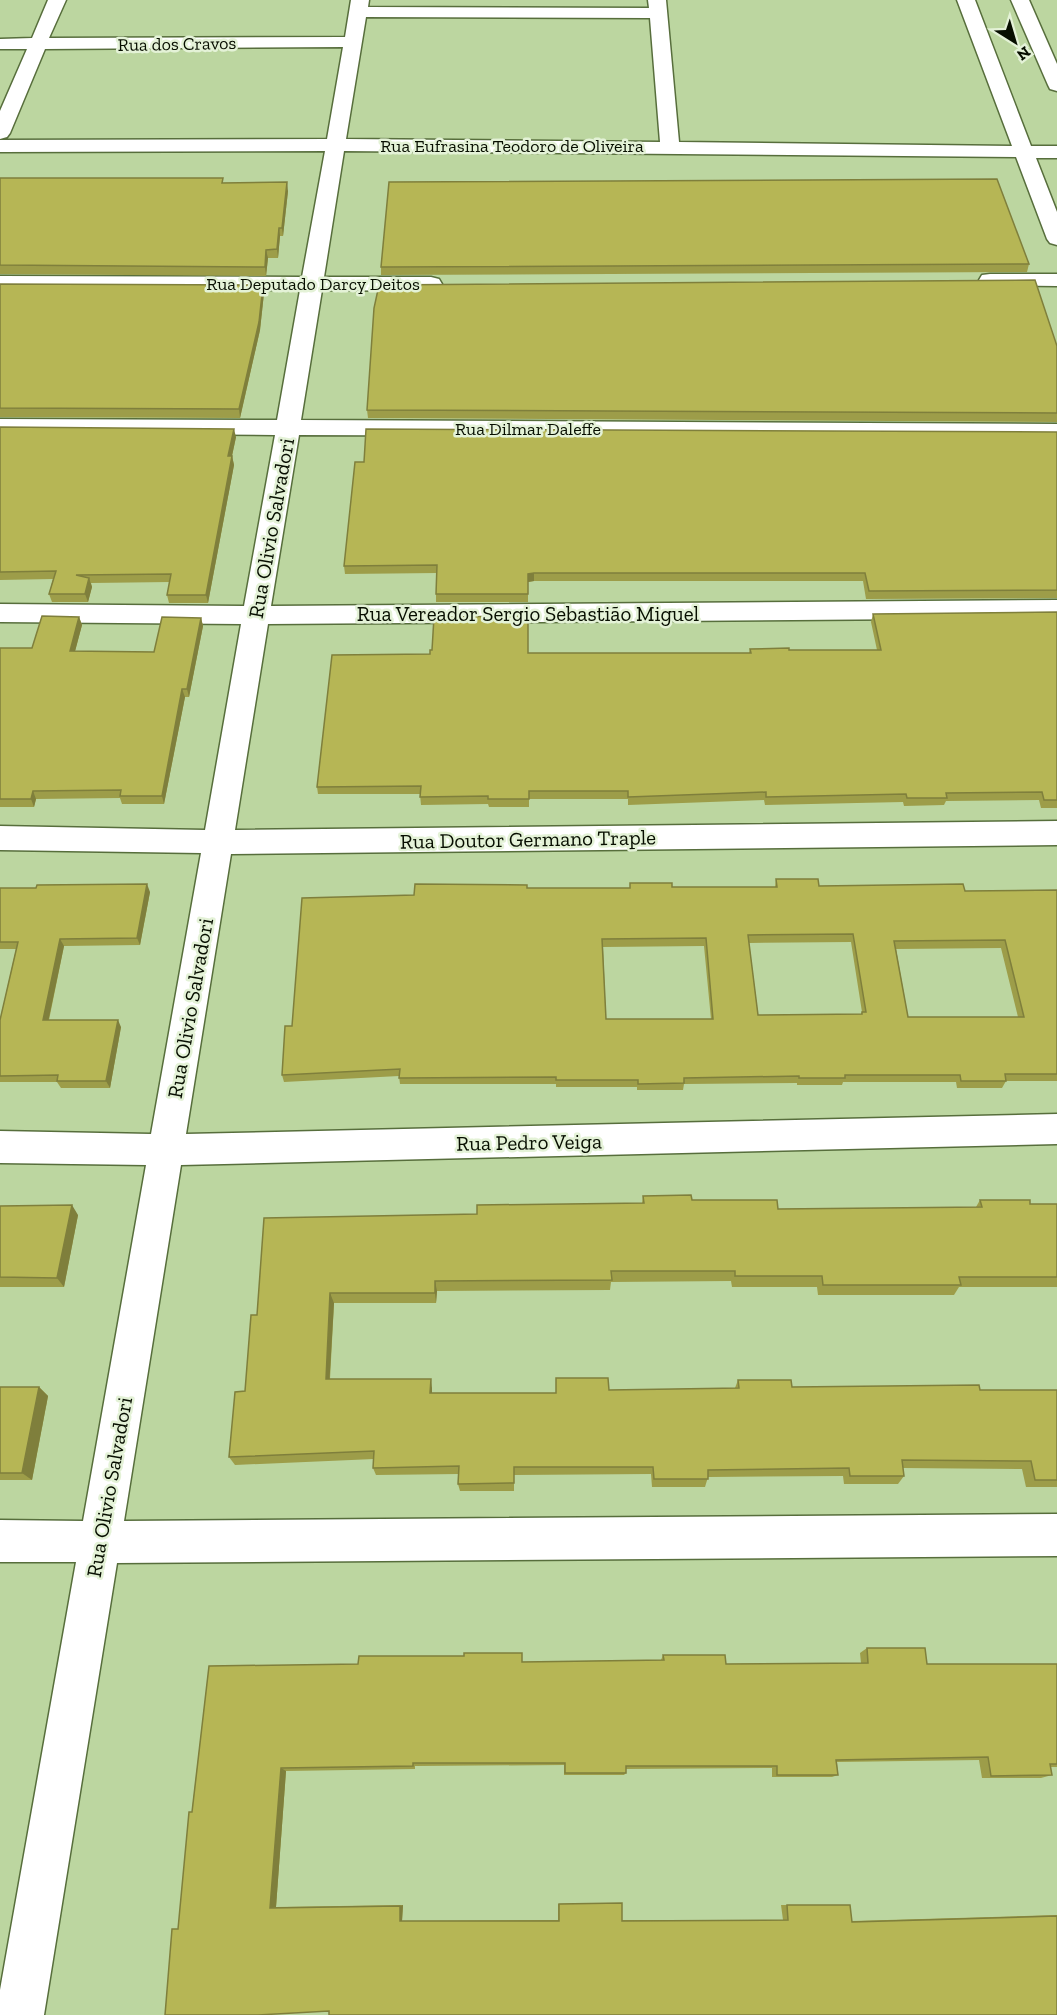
<svg xmlns="http://www.w3.org/2000/svg" width="1057" height="2015" font-family="'Zilla Slab',serif">
	<rect width="100%" height="100%" fill="#bcd6a0"/>
	<g fill="none" stroke-linecap="round" stroke-linejoin="round">
		<defs>
			<g id="minor">
				<path d="M48,0H66L49,38L345,37L351,0H369L368,7L649,8L648,0H666L679,142L1012,146L957,0H975L1031,146H1057V158H1036L1057,212V245L1050,243L1047,239L1016,157L344,151L324,277H431L439,279L442,284L439,289L431,291L322,290L301,420L1057,424V438L299,435L271,606L1057,600V618L268,624L235,830L1057,821V845L231,854L186,1134L1057,1114V1144L181,1165L124,1521L1057,1514V1556L117,1563L44,2015H0V1990L76,1562H0V1520L83,1521L146,1165L0,1163V1131L151,1134L201,853L0,850V826L205,830L241,624L0,622V604L244,606L275,435L0,433V419L277,420L300,290H0V276L302,277L325,151L0,152V140L327,139L343,47L45,49L10,133L7,137L0,139V111L27,49H0V39L32,38ZM366,17L650,18L660,142L346,139Z"/>
				<path d="M1011,0H1029L1057,64V91L1050,89L1048,85Z"/>
				<path d="M990,274H1057V286L982,285L979,280L982,275Z"/>
			</g>
		</defs>
		<use href="#minor" stroke="#576e3c" stroke-width="3"/>
		<use href="#minor" fill="#fff" fill-rule="evenodd"/>
	</g>
	<g fill="#9d9d49" fill-rule="evenodd">
		<path d="M0,178L224,183L288,191L283,236H280L278,258H268L266,276L0,274Z"/>
		<path d="M1029,264L1027,272L381,275V267Z"/>
		<path d="M0,284L263,285L264,293L260,330L240,418L0,417Z"/>
		<path d="M1057,346V422L368,418L367,410Z"/>
		<path d="M0,427L236,437L232,456L234,465L208,603H169L167,595L170,582L91,583L92,587L88,602H52L49,594L53,579L0,580Z"/>
		<path d="M1057,432V598L866,599L863,581H534L528,582V602H436V594L437,573L345,574L344,566Z"/>
		<path d="M1057,612V808H1041L1039,800L946,801L944,805L904,806L903,802L765,805L764,800L628,805V799H529V807H489L488,804L421,805L420,794H318L317,787L430,654L528,653H749L750,649L789,650H877L871,622L873,614Z"/>
		<path d="M79,617L82,625L75,651L154,652L201,618L203,626L189,697H185L164,804H122L120,798L36,799L34,807H0V648H32Z"/>
		<path d="M776,879L819,886L965,891L1057,890V1081H1006L1002,1088H957L956,1082H843L842,1085H797V1083L684,1084L683,1090H637V1087H556V1084H400L399,1076L284,1082L282,1075L292,1026L414,895L527,888H630V883L672,887H775ZM851,942L862,1012L861,1014L758,1015L749,943ZM704,946L711,1019H606L603,947ZM1001,948L1018,1017H908L896,949Z"/>
		<path d="M0,888L150,892L140,945L64,946L49,1020L121,1027L110,1088H61L57,1082H0V1020L16,949H0Z"/>
		<path d="M643,1196L778,1209L976,1207L980,1200L1030,1204H1057V1287H959L954,1295H818L817,1287H732L731,1281L611,1282L610,1290L437,1291L436,1303H334L330,1379L432,1388V1393H556V1378L609,1390L735,1388L738,1380L792,1387L980,1390H1057V1487H1026L1022,1469L903,1468L904,1476L898,1484H844L843,1476L708,1477L705,1487H652L651,1474L514,1475V1491H460L458,1484L459,1474L376,1475L373,1468L374,1459L235,1465L229,1457L245,1391L257,1315L477,1214L642,1203Z"/>
		<path d="M0,1206L78,1215L64,1287H0Z"/>
		<path d="M0,1387H39L48,1396L32,1480H0Z"/>
		<path d="M867,1648L927,1664H1057V1767H1050L1052,1775L1041,1778H982L979,1760L837,1762L838,1775L832,1777H772V1768L626,1769V1773L624,1775H564V1765L415,1766V1769L286,1771L276,1907L403,1905L402,1921L558,1920V1904L620,1903L622,1920H783L781,1905H850L852,1921L1057,1915V2015L329,2011L178,1929L209,1666L661,1660L663,1655L726,1664L861,1663L860,1653Z"/>
	</g>
	<g fill="#7f7f3c">
		<path d="M287,182L288,191L283,236L282,228Z"/>
		<path d="M279,228L280,236L278,258L277,249Z"/>
		<path d="M266,250L268,258L266,276L265,267Z"/>
		<path d="M263,285L264,293L260,330L240,418L239,409Z"/>
		<path d="M234,429L236,437L230,465L228,456Z"/>
		<path d="M232,456L234,465L208,603L206,595Z"/>
		<path d="M534,573V581L528,582V574Z"/>
		<path d="M89,578L92,587L88,602L85,594Z"/>
		<path d="M79,617L82,625L73,659L70,651Z"/>
		<path d="M201,618L203,626L189,697L187,689Z"/>
		<path d="M182,689L185,697L164,804L162,796Z"/>
		<path d="M33,791L36,799L34,807L31,799Z"/>
		<path d="M147,884L150,892L140,945L137,938Z"/>
		<path d="M60,939L64,946L47,1027L43,1020Z"/>
		<path d="M118,1020L121,1027L110,1088L106,1081Z"/>
		<path d="M72,1205L78,1215L64,1287L57,1278Z"/>
		<path d="M435,1281L437,1291L436,1303L435,1293Z"/>
		<path d="M330,1293L334,1303L329,1388L326,1379Z"/>
		<path d="M431,1379L432,1388V1402L430,1393Z"/>
		<path d="M39,1387L48,1396L32,1480L22,1473Z"/>
		<path d="M281,1768L286,1771L276,1907L270,1908Z"/>
		<path d="M403,1905L402,1921H400V1906Z"/>
	</g>
	<g fill="#b6b655" stroke="#7f7f3c" stroke-width="1.5" fill-rule="evenodd">
		<path d="M0,178H223L222,183L287,182L282,228H279L277,249L266,250L265,267L0,265Z"/>
		<path d="M997,179L1029,264L381,267L389,182Z"/>
		<path d="M1035,280L1057,346V413L367,410L374,308L379,285Z"/>
		<path d="M0,284L263,285L259,322L239,409L0,408Z"/>
		<path d="M0,427L234,429L228,456H232L206,595H167L171,574L76,575L89,578L85,594H49L56,571L0,572Z"/>
		<path d="M366,429L1057,432V590L869,591L865,573H534L528,574V594H436L437,565L344,566L355,462H364Z"/>
		<path d="M1057,612V800H1044L1042,792L946,793L947,798H907L906,794L766,797V792L628,797V791H529V799H488V796L420,797L421,786L317,787L332,655L430,654V650H432L434,617L528,616V653H751L750,649L789,648V650H881L873,614Z"/>
		<path d="M42,616L79,617L70,651L154,652L162,617L201,618L187,689H182L162,796H120L121,790L33,791L31,799H0V648H32Z"/>
		<path d="M776,879H818L819,886L963,884L965,891L1057,890V1074H1005L1006,1081H961L960,1075H845V1078H799V1076L684,1078V1083L638,1084V1080H556V1077L399,1078L400,1069L282,1075L285,1026H292L302,898L414,895L415,884L527,885V888H630V883H672V887H777ZM853,934L866,1012H862V1014L758,1015L748,935ZM706,938L713,1019H606L602,939ZM1005,940L1024,1017H908L894,941Z"/>
		<path d="M147,884L137,938L60,939L43,1020H118L106,1081H57L58,1075L0,1076V1020L18,942H0V888H36L37,885Z"/>
		<path d="M691,1195L692,1200H777L778,1209L982,1207L980,1200H1030V1204H1057V1277H959L961,1285H823L822,1276H735V1271H611L612,1280L435,1281V1293H330L326,1379H431L430,1393H556V1378H608L609,1390L739,1388L738,1380H791L792,1387L979,1385L980,1390H1057V1480H1035L1031,1461L902,1460L904,1476H850L849,1468L708,1470V1479H654L653,1467H514V1483L458,1484L459,1466L373,1468L374,1451L229,1457L235,1392L245,1391L251,1315H257L264,1218L477,1214V1205L644,1203L643,1196Z"/>
		<path d="M72,1205L57,1278L0,1277V1206Z"/>
		<path d="M0,1387H39L22,1473H0Z"/>
		<path d="M867,1648H925L927,1664H1057V1764H1050L1052,1775L991,1776L988,1757L836,1760L838,1775H777V1766H626V1773H565V1763H413V1766L281,1768L270,1908L400,1906V1921H559V1904L622,1903V1921L788,1920L787,1905H850L852,1922L1057,1916V2015H329V2011L258,2015H165L172,1929H178L189,1812H192L209,1666L358,1664L359,1656H464V1653H522V1662L664,1660L663,1655H725L726,1664L868,1663Z"/>
	</g>
	<g text-anchor="middle" dominant-baseline="central" stroke-width="5" stroke-linejoin="round" paint-order="stroke">
		<g font-size="18" fill="#070e00" stroke="#e4f2d7">
			<text transform="translate(177 44) rotate(-1)">Rua dos Cravos</text>
			<text x="512" y="146">Rua Eufrasina Teodoro de Oliveira</text>
			<text x="313" y="284">Rua Deputado Darcy Deitos</text>
			<text x="528" y="429">Rua Dilmar Daleffe</text>
		</g>
		<g font-size="21" fill="#070e00" stroke="#e4f2d7">
			<text transform="translate(271 528) rotate(-80)">Rua Olivio Salvadori</text>
			<text x="528" y="613">Rua Vereador Sergio Sebastião Miguel</text>
			<text transform="translate(528 839) rotate(-1)">Rua Doutor Germano Traple</text>
			<text transform="translate(190 1008) rotate(-80)">Rua Olivio Salvadori</text>
			<text transform="translate(529 1142) rotate(-1)">Rua Pedro Veiga</text>
			<text transform="translate(109 1487) rotate(-80)">Rua Olivio Salvadori</text>
		</g>
	</g>
	<g transform="translate(1015 42) rotate(143)" stroke="#e4f2d7" stroke-width="4.5" paint-order="stroke">
	<path d="M0-4.5L10 22L0 15L-10 22Z" fill="#070e00"/>
	<text y="-9" font-size="16" font-weight="bold" text-anchor="middle" fill="#070e00">N</text>
	</g>
</svg>
